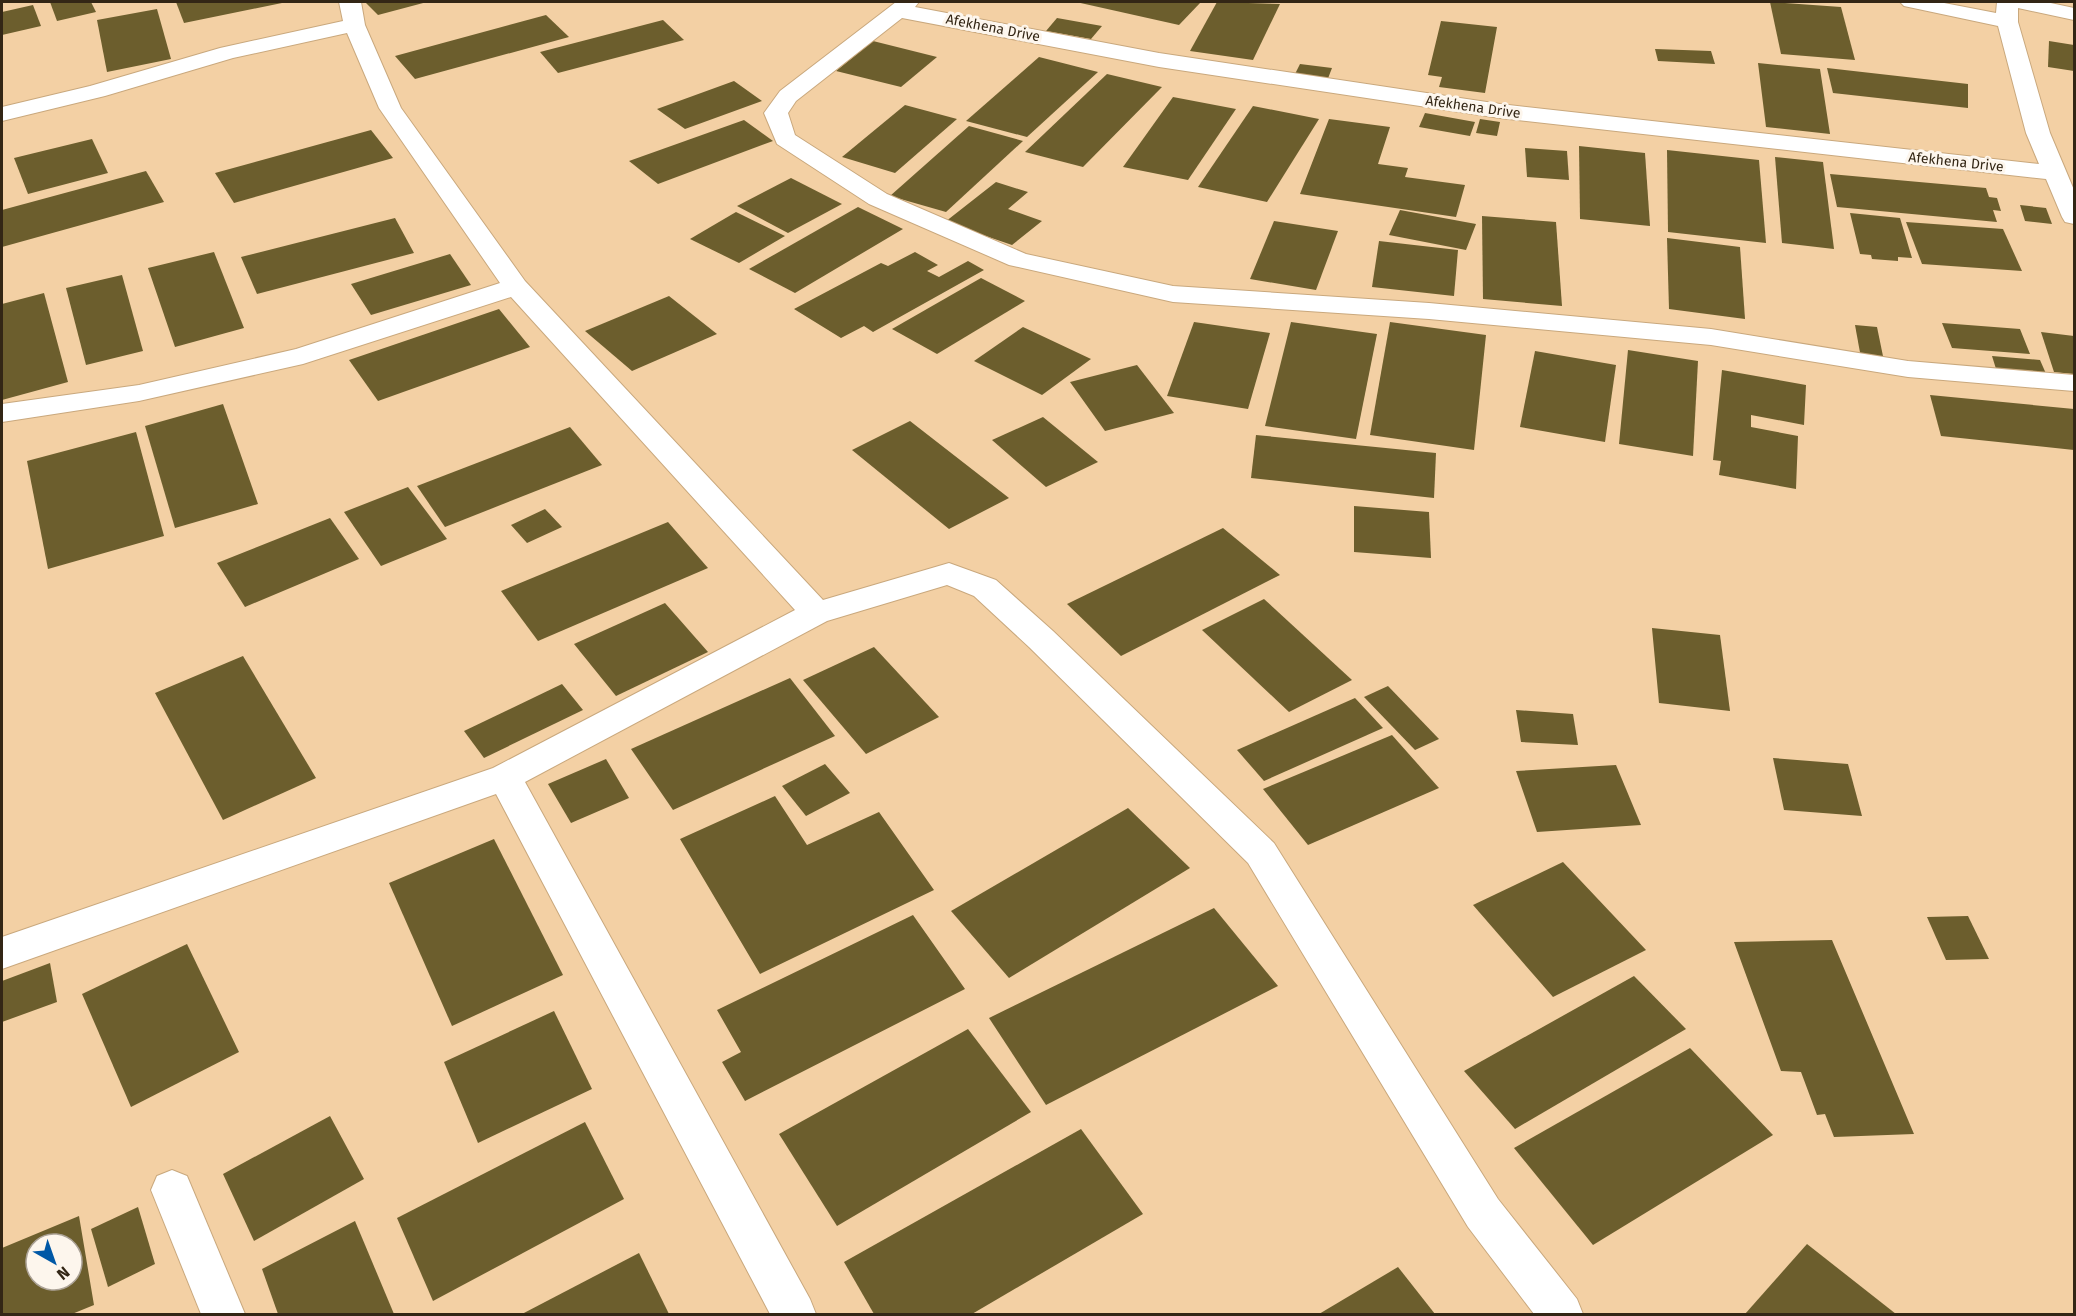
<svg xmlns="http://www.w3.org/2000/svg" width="2076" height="1316" font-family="'Fira Sans',sans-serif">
	<rect width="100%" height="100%" fill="#f3d0a4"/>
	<g fill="#6c5e2d" fill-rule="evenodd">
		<path d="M50,2H91L96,12L57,21Z"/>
		<path d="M176,2H282V3L184,23Z"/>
		<path d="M365,2H427L378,15Z"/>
		<path d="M1076,2H1201L1179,25Z"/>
		<path d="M1217,2L1280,4L1253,60L1190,51Z"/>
		<path d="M1770,2L1841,7L1855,60L1781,54Z"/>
		<path d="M33,5L41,26L2,35V12Z"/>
		<path d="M157,9L171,59L107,72L97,20Z"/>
		<path d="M546,15L569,37L415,79L395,56Z"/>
		<path d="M1057,18L1102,26L1091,39L1046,31Z"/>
		<path d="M663,20L684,40L558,73L540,52Z"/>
		<path d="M1441,21L1497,27L1485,93L1439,87L1442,77L1428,75Z"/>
		<path d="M873,41L937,57L901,87L836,71Z"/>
		<path d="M2049,41L2074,45V71L2048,67Z"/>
		<path d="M1655,49L1711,51L1715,64L1658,61Z"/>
		<path d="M1039,57L1098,72L1027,137L966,121Z"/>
		<path d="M1758,63L1820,69L1830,134L1766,127Z"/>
		<path d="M1300,64L1332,68L1327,81L1294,76Z"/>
		<path d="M1827,68L1968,84V108L1833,93Z"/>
		<path d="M1107,74L1162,87L1083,167L1025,152Z"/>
		<path d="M734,81L762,101L685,129L657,109Z"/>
		<path d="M1173,97L1236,109L1188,180L1123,167Z"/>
		<path d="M905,105L957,119L895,173L842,157Z"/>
		<path d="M1253,106L1319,119L1267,202L1198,187Z"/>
		<path d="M1425,113L1475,122L1470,136L1419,127Z"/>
		<path d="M1329,119L1390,127L1378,164L1408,168L1405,177L1465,185L1456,217L1300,194Z"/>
		<path d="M1480,119L1500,122L1497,136L1476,133Z"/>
		<path d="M744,120L773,141L658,184L629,161Z"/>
		<path d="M969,126L1023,141L946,212L890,196Z"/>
		<path d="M371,130L393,158L234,203L215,173Z"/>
		<path d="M92,139L108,173L28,194L14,158Z"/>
		<path d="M1579,146L1645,153L1650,226L1580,219Z"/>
		<path d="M1525,148L1567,151L1569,180L1527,177Z"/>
		<path d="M1667,150L1759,160L1766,243L1668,232Z"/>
		<path d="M1775,157L1823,162L1834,249L1782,243Z"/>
		<path d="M146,171L164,202L2,247V210Z"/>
		<path d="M1830,174L1986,188L1989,197L1997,198L2001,211L1993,210L1997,222L1837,207Z"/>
		<path d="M791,178L842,204L788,233L737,206Z"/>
		<path d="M996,182L1028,192L1008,209L1042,221L1012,245L945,222Z"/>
		<path d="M2020,205L2046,208L2052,224L2025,221Z"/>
		<path d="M858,207L903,229L795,293L749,269Z"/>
		<path d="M1400,210L1476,224L1466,250L1389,235Z"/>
		<path d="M736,212L785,236L739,263L690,239Z"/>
		<path d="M1850,213L1900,218L1912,258L1898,257V261L1872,259L1871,255L1860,254Z"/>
		<path d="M1482,216L1556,222L1562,306L1483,299Z"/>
		<path d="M395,218L414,253L257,294L241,257Z"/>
		<path d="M1274,221L1338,231L1316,290L1250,279Z"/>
		<path d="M1906,222L2003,229L2022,271L1922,264Z"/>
		<path d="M1667,238L1740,247L1745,319L1669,309Z"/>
		<path d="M1379,241L1458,250L1454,296L1372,287Z"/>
		<path d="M214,252L244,328L175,347L148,268Z"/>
		<path d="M915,252L938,265L927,271L939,277L968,261L984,270L873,332L864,326L841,338L794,309L881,263L888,266Z"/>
		<path d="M450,254L471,285L371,315L351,284Z"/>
		<path d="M122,275L143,351L86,365L66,288Z"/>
		<path d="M981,278L1025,301L937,354L892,329Z"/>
		<path d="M44,293L68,382L2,400V304Z"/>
		<path d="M669,296L717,334L632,371L585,331Z"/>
		<path d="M499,309L530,347L378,401L349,360Z"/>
		<path d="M1194,322L1270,333L1248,409L1167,396Z"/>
		<path d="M1291,322L1377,334L1356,439L1265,426Z"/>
		<path d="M1390,322L1486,335L1474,450L1370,435Z"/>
		<path d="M1942,323L2020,329L2030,354L1952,348Z"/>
		<path d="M1855,325L1877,327L1884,361L1861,358Z"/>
		<path d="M1023,327L1091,359L1042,395L974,361Z"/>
		<path d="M2041,332L2074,336V374L2054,372Z"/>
		<path d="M1628,350L1698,361L1693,456L1619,444Z"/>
		<path d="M1535,351L1616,365L1605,442L1520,427Z"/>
		<path d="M1992,356L2040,360L2047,376L1997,372Z"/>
		<path d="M1137,365L1174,413L1105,431L1070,382Z"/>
		<path d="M1722,370L1806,385L1804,425L1751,415V427L1798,436L1796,489L1719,475L1721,461L1713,460Z"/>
		<path d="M1930,395L2074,409V450L1941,436Z"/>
		<path d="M223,404L258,504L175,528L145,426Z"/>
		<path d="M1043,417L1098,462L1046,487L992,440Z"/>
		<path d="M910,421L1009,498L949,529L852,450Z"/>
		<path d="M570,427L602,465L445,527L417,486Z"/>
		<path d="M136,432L164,536L48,569L27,461Z"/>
		<path d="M1256,435L1436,453L1434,498L1251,478Z"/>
		<path d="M408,487L447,539L381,566L344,512Z"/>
		<path d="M1354,506L1429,512L1431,558L1354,552Z"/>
		<path d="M545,509L562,527L527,543L511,525Z"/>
		<path d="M330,518L359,559L245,607L217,563Z"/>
		<path d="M668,522L708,568L538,641L501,591Z"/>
		<path d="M1223,528L1280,575L1121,656L1067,604Z"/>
		<path d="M1264,599L1352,680L1289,712L1202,630Z"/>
		<path d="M665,603L708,652L616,696L574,644Z"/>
		<path d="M1652,628L1720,635L1730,711L1659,703Z"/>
		<path d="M874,647L939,717L866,754L803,680Z"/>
		<path d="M243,656L316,778L223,820L155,693Z"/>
		<path d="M790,678L835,736L673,810L631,749Z"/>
		<path d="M562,684L583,710L484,758L464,731Z"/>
		<path d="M1388,686L1439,739L1415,750L1364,697Z"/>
		<path d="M1355,698L1383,728L1264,781L1237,750Z"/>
		<path d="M1516,710L1573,714L1578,745L1521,742Z"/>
		<path d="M1392,735L1439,788L1308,845L1263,789Z"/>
		<path d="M1773,758L1848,764L1862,816L1784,810Z"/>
		<path d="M606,759L629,798L571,823L548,784Z"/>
		<path d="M825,764L850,793L806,816L782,786Z"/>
		<path d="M1616,765L1641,825L1537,832L1516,771Z"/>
		<path d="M775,796L807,845L879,812L934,890L760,974L680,839Z"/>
		<path d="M1128,808L1190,868L1009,978L951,911Z"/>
		<path d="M494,839L563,975L452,1026L389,883Z"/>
		<path d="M1563,862L1646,950L1553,997L1473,905Z"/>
		<path d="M1214,908L1278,986L1046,1105L989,1018Z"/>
		<path d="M913,915L965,989L745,1101L722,1062L741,1052L717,1010Z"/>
		<path d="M1968,916L1989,959L1946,960L1927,917Z"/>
		<path d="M1832,940L1914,1134L1834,1137L1825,1114L1817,1115L1801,1072L1781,1071L1734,942Z"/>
		<path d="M187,944L239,1052L131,1107L82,994Z"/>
		<path d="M50,963L57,1002L2,1022V981Z"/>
		<path d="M1634,976L1686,1029L1515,1129L1464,1071Z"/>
		<path d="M554,1011L592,1089L478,1143L444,1062Z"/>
		<path d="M968,1029L1031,1112L837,1226L779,1134Z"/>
		<path d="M1690,1048L1773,1135L1593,1245L1514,1148Z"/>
		<path d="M330,1116L364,1179L254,1241L223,1174Z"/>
		<path d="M585,1122L624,1199L433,1301L397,1218Z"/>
		<path d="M1081,1129L1143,1214L972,1314H874L844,1262Z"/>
		<path d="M138,1207L155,1264L108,1287L91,1229Z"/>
		<path d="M79,1216L94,1305L72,1314H2V1248ZM36,1244H72V1280H36Z"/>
		<path d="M355,1221L394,1314H278L262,1269Z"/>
		<path d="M1807,1244L1896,1314H1745Z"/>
		<path d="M639,1253L669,1314H522Z"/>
		<path d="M1398,1267L1435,1314H1319Z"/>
	</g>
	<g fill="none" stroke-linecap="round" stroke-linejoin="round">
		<defs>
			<g id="minor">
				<path d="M339,2H361L365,25L401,108L525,281L823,600L949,563L996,580L1053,631L1274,843L1498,1199L1577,1299L1583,1314H1534L1468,1227L1248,863L1029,647L974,596L947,585L827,621L525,782L810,1299L816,1314H770L496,794L2,969V937L493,768L795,610L511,297L303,364L139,401L2,422V404L139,385L296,349L500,283L379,108L347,33L233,58L105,96L2,121V107L90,86L220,48L343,21Z"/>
				<path d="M896,2H919L915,7L1159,53L1500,104L2039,164L2026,133L1998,26L1904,6L1900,2H1939L1996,13L1997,2H2046L2074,8V20L2018,8V22L2050,133L2074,190V224L2065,222L2062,217L2046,179L1500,118L1159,67L902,18L796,101L788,113L795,135L887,194L1026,254L1173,286L1429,303L1711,329L1908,361L2074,375V391L1908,377L1711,345L1429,319L1173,302L1009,265L869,204L777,144L764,113L780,91Z"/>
				<path d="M172,1170L187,1176L245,1314H201L151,1190L157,1176Z"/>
			</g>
		</defs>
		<use href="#minor" stroke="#c9a87d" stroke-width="2"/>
		<use href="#minor" fill="#fff" fill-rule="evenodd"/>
	</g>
	<g text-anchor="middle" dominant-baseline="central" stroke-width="6" stroke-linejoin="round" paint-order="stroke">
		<g font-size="14" fill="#332615" stroke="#fdf6ed">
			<text transform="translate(993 28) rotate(11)">Afekhena Drive</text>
			<text transform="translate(1473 107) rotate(8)">Afekhena Drive</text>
			<text transform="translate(1956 162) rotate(6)">Afekhena Drive</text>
		</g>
	</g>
	<rect width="2076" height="1316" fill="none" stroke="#332615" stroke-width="6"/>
	<g transform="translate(54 1262) rotate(140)"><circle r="28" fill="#fdf6ed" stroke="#aca397" stroke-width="1.5"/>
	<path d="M0-4.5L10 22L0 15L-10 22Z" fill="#0058a6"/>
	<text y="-9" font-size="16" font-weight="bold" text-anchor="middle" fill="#332615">N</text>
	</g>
</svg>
